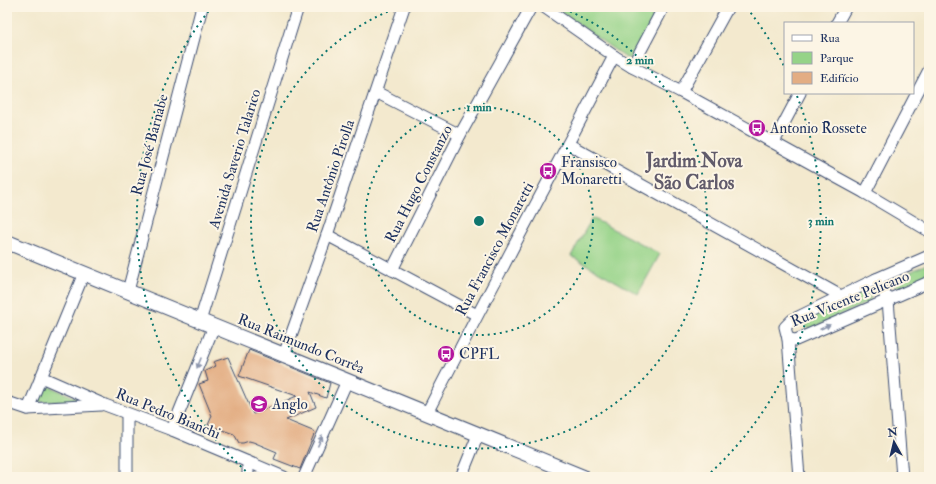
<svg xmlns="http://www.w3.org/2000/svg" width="936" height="484" font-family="'IM FELL Double Pica',serif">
	<rect width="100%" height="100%" fill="#fcf5e5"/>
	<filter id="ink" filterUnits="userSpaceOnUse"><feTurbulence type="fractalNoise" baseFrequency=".025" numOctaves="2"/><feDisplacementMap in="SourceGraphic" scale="8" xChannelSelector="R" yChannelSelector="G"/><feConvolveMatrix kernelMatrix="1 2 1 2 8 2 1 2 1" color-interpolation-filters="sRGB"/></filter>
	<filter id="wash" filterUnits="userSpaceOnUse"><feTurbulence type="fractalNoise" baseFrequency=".012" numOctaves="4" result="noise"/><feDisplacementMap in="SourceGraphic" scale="16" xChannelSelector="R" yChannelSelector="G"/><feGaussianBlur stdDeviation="0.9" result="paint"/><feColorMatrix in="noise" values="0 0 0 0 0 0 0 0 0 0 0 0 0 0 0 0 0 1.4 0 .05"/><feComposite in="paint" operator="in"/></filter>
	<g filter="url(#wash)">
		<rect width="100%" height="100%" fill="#f3e9ce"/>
		<g fill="#95d388" stroke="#588173">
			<path d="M554,7H646L651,11L653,19L632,58H626Z"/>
			<path d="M592,218L660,254L638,294L571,256Z"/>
			<path d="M929,263V275L900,288L894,286L892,282L895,279Z"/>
			<path d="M863,292L869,294L871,298L869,302L810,329L806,327L805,320L807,318Z"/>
			<path d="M42,385H46L79,399L80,401L39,402L37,399Z"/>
		</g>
		<g id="blocks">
			<path fill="#e3ad83" d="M249,350L330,383L326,398L310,392L316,407L286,420L315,432L300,469L274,459L277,452L253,442L249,441L243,443H239L234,434L208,425L212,416L199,384L208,381L205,371L216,366L213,362L228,357L253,414L297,396L239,376Z"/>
		</g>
	</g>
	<g filter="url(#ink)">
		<use href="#blocks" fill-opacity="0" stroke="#3b4b6f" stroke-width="1"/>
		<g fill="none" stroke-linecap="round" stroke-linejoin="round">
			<defs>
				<g id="minor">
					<path d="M544,7L614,56L632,67L681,92L865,193L929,231"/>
					<path d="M837,23L846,7"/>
					<path d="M632,67L661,12V7"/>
					<path d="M376,92L460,135"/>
					<path d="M681,92L728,7"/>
					<path d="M774,142L800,93"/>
					<path d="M568,144L841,296"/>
					<path d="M865,193L929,70"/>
					<path d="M327,235L477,315"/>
					<path d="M392,270L460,135L531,7"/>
					<path d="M876,279L888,300L902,477"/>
					<path d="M128,291L202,7"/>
					<path d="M200,321L298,7"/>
					<path d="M788,339L796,340L929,282"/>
					<path d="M284,355L327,235L404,7"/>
					<path d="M41,377L105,405L172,430L284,477"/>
					<path d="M7,402L28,409L101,405"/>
					<path d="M28,409L84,273"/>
					<path d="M427,413C488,293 552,175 614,56"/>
					<path d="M172,430L214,326"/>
					<path d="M127,477V414"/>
					<path d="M248,477V462"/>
					<path d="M304,477L347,381"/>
					<path d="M461,477L478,435"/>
					<path d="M799,477L788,339L785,327L792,320L876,279L929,256"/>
				</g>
				<path id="major" d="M7,242L583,477"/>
			</defs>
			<use href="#minor" stroke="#3b4b6f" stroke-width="13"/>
			<use href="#major" stroke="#3b4b6f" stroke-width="16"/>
			<use href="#minor" stroke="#fff" stroke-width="11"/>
			<use href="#major" stroke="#fff" stroke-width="14"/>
		</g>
		<defs><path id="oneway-solid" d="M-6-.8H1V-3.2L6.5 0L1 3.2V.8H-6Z"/></defs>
		<g fill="#8d97ae">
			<use href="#oneway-solid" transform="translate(825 327) rotate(-24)"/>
			<use href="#oneway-solid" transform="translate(199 363) rotate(112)"/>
			<use href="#oneway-solid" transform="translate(320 441) rotate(-66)"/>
		</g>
	</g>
	<g fill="none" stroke="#0f766e" stroke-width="2" stroke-dasharray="2 4">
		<circle cx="479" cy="221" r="114"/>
		<path d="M559 7A228 228 0 1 1 399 7"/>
		<path d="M250 475A342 342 0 0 1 211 8M747 8A342 342 0 0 1 784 66M797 96A342 342 0 0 1 708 475"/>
	</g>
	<defs>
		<symbol id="bus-disc" viewBox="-11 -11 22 22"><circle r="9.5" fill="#b5179e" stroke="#fcf5e5"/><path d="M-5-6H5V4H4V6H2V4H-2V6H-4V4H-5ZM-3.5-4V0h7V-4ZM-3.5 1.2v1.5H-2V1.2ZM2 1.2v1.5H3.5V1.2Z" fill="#fff"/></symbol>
		<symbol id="school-disc" viewBox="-11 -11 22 22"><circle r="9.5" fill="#b5179e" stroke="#fcf5e5"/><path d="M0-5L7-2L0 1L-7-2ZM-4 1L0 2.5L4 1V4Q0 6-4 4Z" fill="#fff"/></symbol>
	</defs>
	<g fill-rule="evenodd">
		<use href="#bus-disc" x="747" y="118" width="20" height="20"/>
		<use href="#bus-disc" x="538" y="161" width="20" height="20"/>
		<use href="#bus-disc" x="436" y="344" width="20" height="20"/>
		<use href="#school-disc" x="249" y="394" width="20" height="20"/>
	</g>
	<g text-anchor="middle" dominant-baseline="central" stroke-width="4" stroke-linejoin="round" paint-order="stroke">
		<g font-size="15" fill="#1b2f5e" stroke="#fcf5e5" text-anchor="start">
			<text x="770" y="128">Antonio Rossete</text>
			<text x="561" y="162">Fransisco<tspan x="561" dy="17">Monaretti</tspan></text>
			<text x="459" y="354">CPFL</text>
			<text x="272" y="404">Anglo</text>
		</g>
		<g font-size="15" fill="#1b2f5e" stroke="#fcf5e5">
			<text transform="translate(150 145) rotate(-75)">Rua José Barnabe</text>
			<text transform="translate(235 159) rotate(-73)">Avenida Saverio Talarico</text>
			<text transform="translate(331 176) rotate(-71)">Rua Antônio Pirolla</text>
			<text transform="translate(419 184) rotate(-63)">Rua Hugo Constanzo</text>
			<text transform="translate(495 249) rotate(-62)">Rua Francisco Monaretti</text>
			<text transform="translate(850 299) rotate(-22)">Rua Vicente Pelicano</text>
			<text transform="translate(301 344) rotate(22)">Rua Raimundo Corrêa</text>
			<text transform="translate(168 414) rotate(22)">Rua Pedro Bianchi</text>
		</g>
		<g font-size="19" font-weight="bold" fill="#615b6b" stroke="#fcf5e5">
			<text x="694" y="161">Jardim Nova<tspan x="694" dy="22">São Carlos</tspan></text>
		</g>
	</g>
	<circle cx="479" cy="221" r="6" fill="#0f766e" stroke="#fcf5e5" stroke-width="2"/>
	<g font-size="12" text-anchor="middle" font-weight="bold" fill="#0f766e" stroke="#fcf5e5" stroke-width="4" stroke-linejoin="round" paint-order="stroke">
		<text x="640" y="64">2 min</text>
		<text x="479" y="111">1 min</text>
		<text x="821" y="225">3 min</text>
	</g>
	<rect width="936" height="484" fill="none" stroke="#fcf5e5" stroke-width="24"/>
	<rect x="784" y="22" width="130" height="72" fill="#fcf5e5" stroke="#a2a6af"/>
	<rect x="792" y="35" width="20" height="6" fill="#ffffff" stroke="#a2a6af"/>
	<text x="820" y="42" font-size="12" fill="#1b2f5e">Rua</text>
	<rect x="792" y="52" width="20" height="12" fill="#95d388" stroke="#a2a6af"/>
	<text x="820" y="62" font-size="12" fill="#1b2f5e">Parque</text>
	<rect x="792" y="72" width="20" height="12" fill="#e3ad83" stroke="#a2a6af"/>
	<text x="820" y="82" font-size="12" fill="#1b2f5e">Edifício</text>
	<g transform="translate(894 442) rotate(352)" stroke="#fcf5e5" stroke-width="3" paint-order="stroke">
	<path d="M0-3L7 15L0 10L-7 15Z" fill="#1b2f5e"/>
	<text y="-6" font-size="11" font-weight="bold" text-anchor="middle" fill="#1b2f5e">N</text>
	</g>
</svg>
